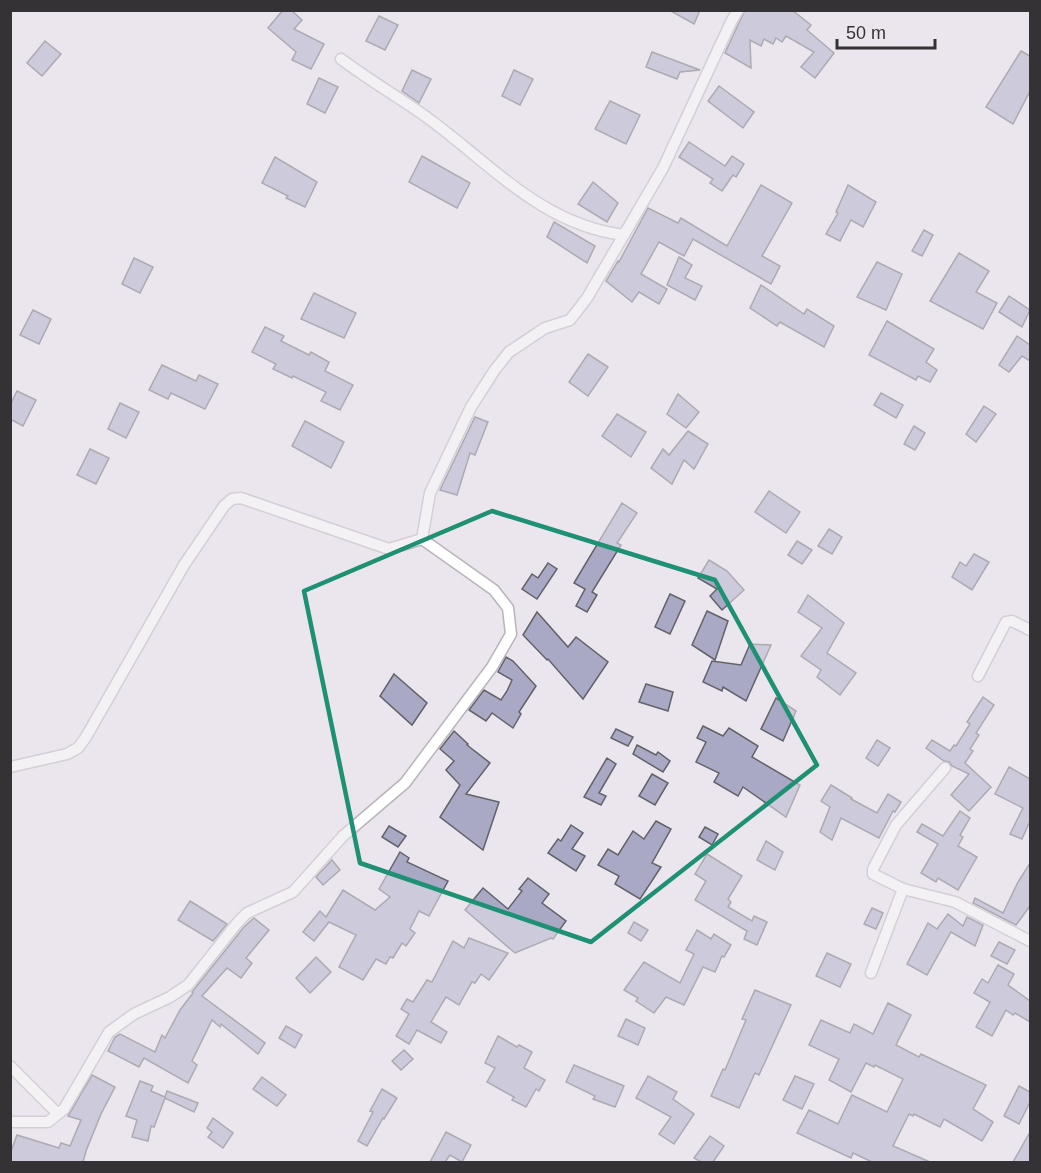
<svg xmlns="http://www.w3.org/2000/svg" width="1041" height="1173" font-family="Helvetica,sans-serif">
	<rect width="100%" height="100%" fill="#ebe6ed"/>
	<g fill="#a9a9c6" stroke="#626269" stroke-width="1.5">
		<path d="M283,10H291L302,20L294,29L324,44L311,69L292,60L296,52L268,28Z"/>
		<path d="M669,10H700L694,24Z"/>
		<path d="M745,10H792L811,25L807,30L834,53L815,78L801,67L814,52L786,36L782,42L776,38L773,44L764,39L761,46L750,40L751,68L725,53Z"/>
		<path d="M379,16L398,25L385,50L366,41Z"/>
		<path d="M45,41L61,54L42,76L27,63Z"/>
		<path d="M1021,51L1030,56V91L1013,124L986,107Z"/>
		<path d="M652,52L700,70L680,72L677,79L646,67Z"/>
		<path d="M412,70L431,79L419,103L402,91Z"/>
		<path d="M514,70L533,79L520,105L502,96Z"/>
		<path d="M319,78L338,87L325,113L307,104Z"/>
		<path d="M719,86L754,112L743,128L708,101Z"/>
		<path d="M610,101L640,115L626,144L595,129Z"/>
		<path d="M689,142L725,166L732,156L744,164L736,177L733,175L722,191L710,183L713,179L679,157Z"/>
		<path d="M422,156L470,183L457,208L409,182Z"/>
		<path d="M275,157L317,182L305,207L286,198L288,196L262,183Z"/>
		<path d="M593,182L618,203L607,222L578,204Z"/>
		<path d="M761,185L792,203L762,256L780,266L771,284L693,239L684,256L659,242L641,274L667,289L659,304L639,292L632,302L606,281L618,261L619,262L648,208L678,223L681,218L727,246Z"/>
		<path d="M848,185L876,202L863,227L851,220L840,241L826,234L838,213L836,212Z"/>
		<path d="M554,222L595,246L587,263L547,237Z"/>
		<path d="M924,230L933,235L922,256L912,251Z"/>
		<path d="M959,253L989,271L976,292L997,303L983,329L930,301Z"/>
		<path d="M679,257L692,265L685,278L702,286L695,300L667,285Z"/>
		<path d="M134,258L153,267L140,293L122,284Z"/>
		<path d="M877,262L902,274L886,310L857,297Z"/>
		<path d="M761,285L804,314L807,309L834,326L824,347L780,322L777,326L750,308Z"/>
		<path d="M314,293L356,313L344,338L301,319Z"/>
		<path d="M1009,296L1030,310L1022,327L999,312Z"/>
		<path d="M33,310L51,319L39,344L20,335Z"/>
		<path d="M887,321L934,349L926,362L937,370L930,382L918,376L916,380L869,355Z"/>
		<path d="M265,327L284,336L281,341L309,355L311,352L329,362L325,371L353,385L340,410L321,401L326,392L293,376L292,378L273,369L276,364L252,352Z"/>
		<path d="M1017,336L1030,345V361L1022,356L1009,372L999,365Z"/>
		<path d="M588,354L608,367L588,396L569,382Z"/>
		<path d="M162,365L196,381L199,375L218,384L205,409L171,393L168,399L149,390Z"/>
		<path d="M17,391L36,400L23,426L10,419V405Z"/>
		<path d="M881,393L903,405L896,418L874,405Z"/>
		<path d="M678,394L699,412L686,428L667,414Z"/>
		<path d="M120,403L139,412L126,438L108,429Z"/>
		<path d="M984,406L996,414L976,442L966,434Z"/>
		<path d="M617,414L646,432L631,457L602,436Z"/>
		<path d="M475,417L488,422L475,455L470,453L457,495L440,490Z"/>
		<path d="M305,421L344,442L331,468L292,446Z"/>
		<path d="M914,426L925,433L915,450L904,444Z"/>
		<path d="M688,431L708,444L694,469L684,460L672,484L651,468L663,449L669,455Z"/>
		<path d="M90,449L109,458L96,484L77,475Z"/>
		<path d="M769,491L800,512L786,533L755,512Z"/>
		<path d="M622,503L637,513L617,543L621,545L592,592L597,595L587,612L576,606L585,589L574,583Z"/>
		<path d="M829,529L842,537L832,554L818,546Z"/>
		<path d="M797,541L812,550L802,564L788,555Z"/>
		<path d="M974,554L989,562L972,590L952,577L960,562L966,566Z"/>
		<path d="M709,560L727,571L744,590L722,610L710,596L717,589L698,578Z"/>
		<path d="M548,563L557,569L537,599L522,589L532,574L538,578Z"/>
		<path d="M670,594L685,601L670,634L655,627Z"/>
		<path d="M808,595L844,623L827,653L856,673L840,695L817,677L821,670L801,656L822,628L798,612Z"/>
		<path d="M707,611L728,621L715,660L692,645Z"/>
		<path d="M537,612L568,647L576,637L608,662L583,699L548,659L547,660L523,635Z"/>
		<path d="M750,644L771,645L746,701L723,687L722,691L703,682L712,661L741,665Z"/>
		<path d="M506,657L513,661L536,686L519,712L521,714L513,728L492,713L486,721L469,710L484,690L501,700L507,691L512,680L498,672Z"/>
		<path d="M394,674L427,703L412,725L380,696Z"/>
		<path d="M646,684L673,692L668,711L639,702Z"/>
		<path d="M983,697L994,705L976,733L979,735L970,749L973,751L965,763L991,787L969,811L951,795L969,774L952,766L949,762L944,761L926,748L932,740L950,751L954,745L956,746L970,724L967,722Z"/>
		<path d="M776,698L796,711L783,741L761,729Z"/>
		<path d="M703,726L723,736L729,728L758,746L752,757L800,785L786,817L743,787L738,796L714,782L719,773L696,762L706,742L697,738Z"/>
		<path d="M616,729L633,737L628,746L611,738Z"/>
		<path d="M454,731L468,744L467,745L490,763L466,794L499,802L483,850L440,817L460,785L446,770L454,761L440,749Z"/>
		<path d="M877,740L890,748L878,766L866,758Z"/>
		<path d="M637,745L656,755L658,752L670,761L663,772L633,754Z"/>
		<path d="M607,758L616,764L599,793L606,796L601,805L584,797Z"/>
		<path d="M1009,767L1030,779V821L1022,839L1010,834L1023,808L995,794Z"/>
		<path d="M652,774L668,783L655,805L639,796Z"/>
		<path d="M831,785L852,798L851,799L877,813L888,794L901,802L895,812L893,811L879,838L841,818L832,840L820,832L830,807L821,801Z"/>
		<path d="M960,811L970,818L960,835L963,837L958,846L977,857L958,890L938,878L936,882L921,873L938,844L917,832L922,824L943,836Z"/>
		<path d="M656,821L671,829L652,863L661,867L640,899L615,884L619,876L598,865L608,849L618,855L633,831L644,839Z"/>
		<path d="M571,825L583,833L572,849L585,856L576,871L548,853L558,839L561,841Z"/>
		<path d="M389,826L406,836L398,847L382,837Z"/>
		<path d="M705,827L718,834L712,845L699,837Z"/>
		<path d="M766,841L783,852L775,870L757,860Z"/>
		<path d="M400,852L409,858L407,862L448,881L429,916L419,911L410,929L415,933L406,946L402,943L393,958L390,957L386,964L376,959L363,980L339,967L356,935L329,922L314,941L303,932L320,911L326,917L343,890L375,910L390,897L379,889Z"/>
		<path d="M707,854L742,876L728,899L731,902L728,907L752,921L754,916L767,922L757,945L744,939L747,931L695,900L706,881L695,874Z"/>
		<path d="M332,860L340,870L323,885L316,877Z"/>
		<path d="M1030,863V906L1016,925L973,903L975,898L1003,913L1018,882Z"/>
		<path d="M528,878L549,894L542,903L566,921L553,939L551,938L515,953L465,910L483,888L508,909L522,891L519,889Z"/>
		<path d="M190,901L227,924L213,941L178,920Z"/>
		<path d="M872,908L883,913L876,929L864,924Z"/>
		<path d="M948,914L963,926L967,917L983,925L975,946L951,932L927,975L907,964L928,923L937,929Z"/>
		<path d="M254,918L269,930L246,958L252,963L241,978L227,968L202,996L265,1043L258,1054L221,1024L220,1027L212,1020L192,1061L197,1065L188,1083L144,1058L139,1067L108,1051L115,1037L120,1034L155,1052L162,1035L165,1038L180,1010L193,993L192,992L244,927Z"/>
		<path d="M634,922L648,930L641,941L628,933Z"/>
		<path d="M697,930L711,939L714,934L731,945L724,957L722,956L715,972L703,967L684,1005L666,997L654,1013L636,1001L638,998L624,990L644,962L680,983L694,954L686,950Z"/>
		<path d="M469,938L508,953L489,980L481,974L475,983L472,982L459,1005L446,997L431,1022L447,1032L441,1043L417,1030L409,1044L396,1036L409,1014L401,1009L407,999L413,1002L427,980L432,982L453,941L464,948Z"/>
		<path d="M999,942L1015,950L1007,964L991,956Z"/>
		<path d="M827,953L851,964L840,987L816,976Z"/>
		<path d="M316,957L331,972L310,993L296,978Z"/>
		<path d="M998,965L1014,974L1008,985L1030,1001V1022L1015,1013L1013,1015L1006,1010L992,1036L976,1027L990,1002L974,993L982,979L988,983Z"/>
		<path d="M755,990L791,1005L759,1075L755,1073L739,1108L711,1096L723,1069L725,1070L746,1020L742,1019Z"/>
		<path d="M888,1003L911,1015L896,1045L919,1057L921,1054L986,1085L973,1109L993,1122L982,1141L944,1119L940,1127L914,1114L913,1116L909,1114L893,1146L930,1162H872L853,1153L851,1158L797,1133L809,1110L838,1124L852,1095L887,1112L903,1079L875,1065L874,1067L866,1063L851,1092L829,1080L839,1059L809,1045L821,1020L850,1033L854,1024L873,1034Z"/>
		<path d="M626,1019L645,1028L638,1045L618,1036Z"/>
		<path d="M286,1026L302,1035L295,1048L279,1038Z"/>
		<path d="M498,1036L517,1047L519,1045L532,1052L524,1068L545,1080L539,1091L536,1089L526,1107L512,1100L514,1097L487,1082L495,1068L485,1063Z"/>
		<path d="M404,1050L413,1059L401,1070L392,1061Z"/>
		<path d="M574,1065L624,1086L615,1107L593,1099L595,1096L566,1082Z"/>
		<path d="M92,1075L115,1087L101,1114L86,1151L83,1162H10V1154L17,1135L59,1148L61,1143L70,1146L81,1120L68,1116Z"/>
		<path d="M648,1076L677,1092L673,1099L694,1114L674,1144L659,1134L671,1117L636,1098Z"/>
		<path d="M795,1076L814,1084L802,1109L783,1100Z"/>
		<path d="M262,1077L286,1095L277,1106L253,1089Z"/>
		<path d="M140,1081L153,1086L151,1091L165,1097L167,1091L198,1103L194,1112L165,1098L154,1127L151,1126L148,1141L132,1137L137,1120L126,1116Z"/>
		<path d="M1019,1086L1030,1092V1102L1019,1124L1004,1116Z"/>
		<path d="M382,1089L397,1098L384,1119L383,1118L367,1146L358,1141L373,1112L370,1111Z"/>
		<path d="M213,1118L233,1133L223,1148L208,1137L212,1132L207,1128Z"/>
		<path d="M446,1132L471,1145L462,1162L450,1155L445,1162H430Z"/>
		<path d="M1030,1132V1162H1013Z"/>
		<path d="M710,1136L724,1146L713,1162H701L694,1158Z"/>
	</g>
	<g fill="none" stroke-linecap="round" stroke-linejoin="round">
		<defs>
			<g id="minor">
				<path d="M341,59C369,80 398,97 425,116C489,162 541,225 624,235"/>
				<path d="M978,676L1006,622L1012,621L1030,630"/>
				<path d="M10,767L67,754L78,748L86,737L184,565L224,506L232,499L241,498L389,549L422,539"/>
				<path d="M903,889L955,902L1030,941"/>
				<path d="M871,973L903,889L873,874V869L896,825L945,768"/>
				<path d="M10,1066L58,1114"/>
				<path d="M10,1122H48L64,1109L109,1032L134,1014L170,997L188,985L238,922L247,913L293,892L343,836L405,783L492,667L511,634L508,608L494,590L422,539L430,493L471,407L494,371L509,352L545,328L570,320L587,298L663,168L731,22L738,10"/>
			</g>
		</defs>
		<use href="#minor" stroke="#b9b4bb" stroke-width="13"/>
		<use href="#minor" stroke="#fff" stroke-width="10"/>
	</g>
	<path d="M0 0H1041V1173H0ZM492,511L715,580L817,765L591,942L360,863L304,591Z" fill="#ebe6ed" fill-opacity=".55" fill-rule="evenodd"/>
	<path fill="none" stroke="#1e9174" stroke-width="4.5" stroke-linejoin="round" d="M492,511L715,580L817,765L591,942L360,863L304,591Z"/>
	<rect width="1041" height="1173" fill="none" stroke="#343234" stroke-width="24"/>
	<path d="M837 39v9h98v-9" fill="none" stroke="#343234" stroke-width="3"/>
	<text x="846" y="39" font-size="18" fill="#343234" stroke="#ebe6ed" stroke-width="4.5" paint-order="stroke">50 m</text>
</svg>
